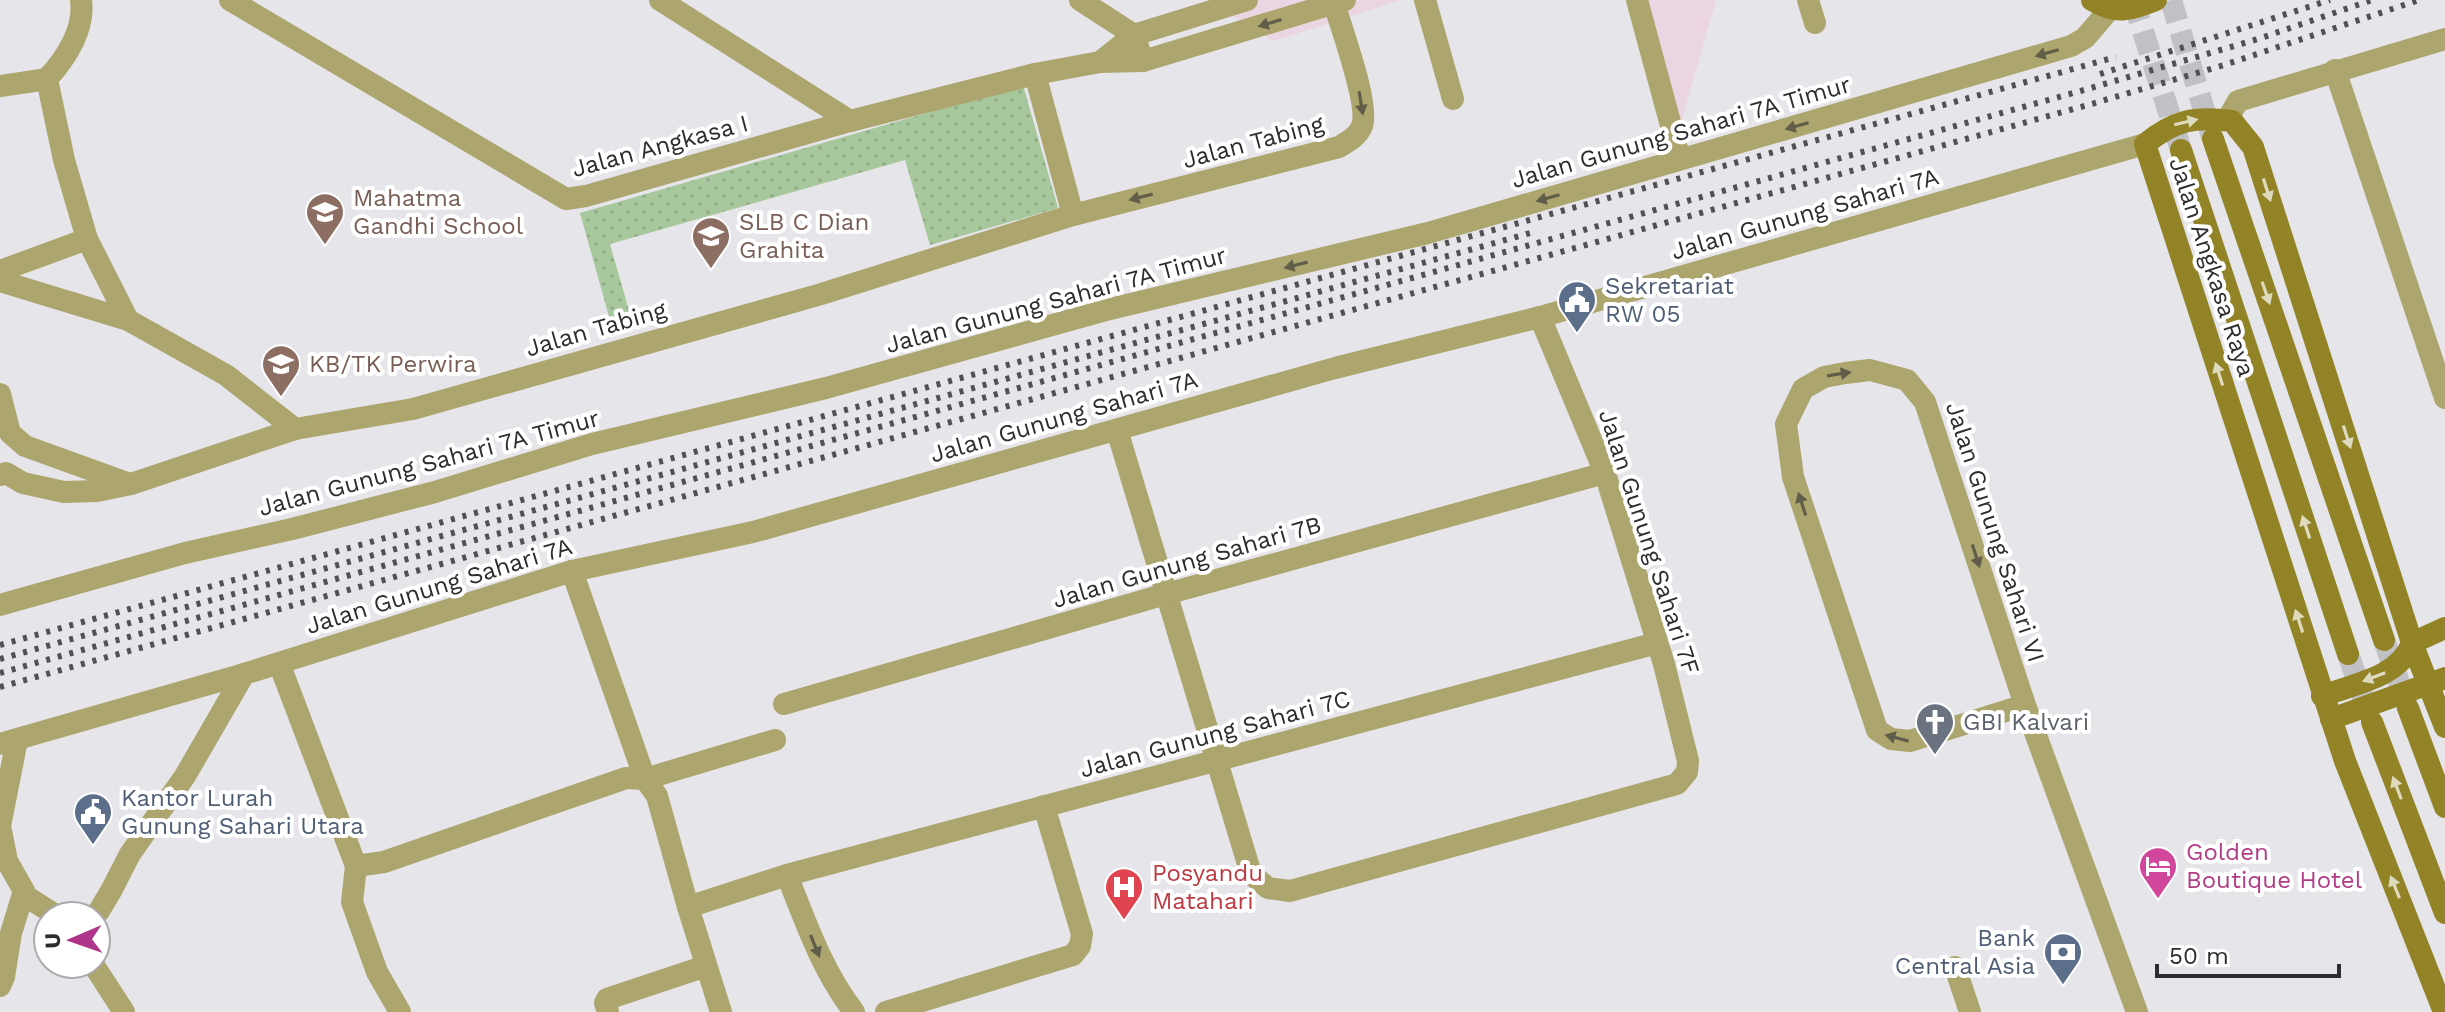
<svg xmlns="http://www.w3.org/2000/svg" width="2445" height="1012" font-family="'Work Sans',sans-serif">
	<defs>
		<pattern id="garden-dots" width="8" height="8" patternUnits="userSpaceOnUse" patternTransform="scale(2)"><rect width="8" height="8" fill="#a7c79d"/><path d="M2 2h.1M6 6h.1" fill="none" stroke="#90ab88" stroke-width="1.8" stroke-linecap="round"/></pattern>
	</defs>
	<rect width="100%" height="100%" fill="#e5e5ea"/>
	<g fill="#ebd5e2">
		<path d="M1207,0H1401L1274,41Z"/>
		<path d="M1626,0H1716L1671,158Z"/>
	</g>
	<path fill="url(#garden-dots)" d="M1023,85L1058,208L930,245L905,160L610,244L632,321L612,327L580,213Z"/>
	<g fill="none" stroke-linecap="round" stroke-linejoin="round">
		<g stroke="#c0c0c5" stroke-width="22" stroke-dasharray="22 11" stroke-linecap="butt">
			<path d="M2133,0L2181,150"/>
			<path d="M2171,0L2212,137"/>
			<path d="M2384,640L2408,708"/>
			<path d="M2348,654L2365,702"/>
		</g>
		<g stroke="#ada56e" stroke-width="22">
			<path d="M81,0C85,29 66,58 47,79L64,160L87,239L128,320L226,375L295,429"/>
			<path d="M660,0L850,121"/>
			<path d="M1080,0L1134,35L1143,61"/>
			<path d="M1425,0L1453,99"/>
			<path d="M1637,0L1677,148"/>
			<path d="M1808,0L1815,23"/>
			<path d="M2335,70L2445,398"/>
			<path d="M1035,74L1073,215"/>
			<path d="M0,86L47,79"/>
			<path d="M2232,121L2231,113L2238,101L2445,39"/>
			<path d="M0,271L87,239"/>
			<path d="M0,281L128,320"/>
			<path d="M0,394L10,433L25,446L130,484"/>
			<path d="M1117,430L1251,874L1268,888L1290,891L1677,784L1687,772L1688,761L1664,664L1605,473L1540,317"/>
			<path d="M0,475L6,473L23,483L64,492L97,491L131,484L295,429L413,409L818,295L1073,215L1339,147C1349,141 1358,136 1362,126C1370,105 1341,28 1334,3"/>
			<path d="M572,571L645,779L657,796L688,907L787,875L1657,643"/>
			<path d="M0,605L185,553L292,529L435,492L592,444L826,388L1110,309L1428,233L2071,46L2085,38L2109,10"/>
			<path d="M279,663L356,866L384,862L626,778L645,779L775,740"/>
			<path d="M784,704L1166,594L1605,473"/>
			<path d="M2025,705L1910,741L1891,739L1877,730L1793,477L1786,424L1803,389L1824,377L1845,373L1870,370L1907,380L1925,402L2025,705L2137,1012"/>
			<path d="M0,744L244,674L572,571L753,532L1335,368L1540,317L2145,144"/>
			<path d="M356,866L352,902L377,972L400,1012"/>
			<path d="M787,875C806,923 822,970 854,1012"/>
			<path d="M24,895L57,916"/>
			<path d="M688,907L721,1012"/>
			<path d="M93,916L99,911L111,891L130,854L185,776L244,674"/>
			<path d="M93,964L124,1012"/>
			<path d="M1955,967L1970,1012"/>
			<path d="M0,986L4,977L11,933L24,891L7,861L0,826L17,740"/>
			<path d="M608,1012L605,1003L607,999L706,966"/>
			<path d="M886,1012L1073,955L1080,946L1082,934L1044,806"/>
		</g>
		<g stroke="#ada56e" stroke-width="22">
			<path d="M230,0L566,199L586,196L850,121L1035,74L1100,62L1143,61L1345,0"/>
			<path d="M1100,62L1134,35L1247,0"/>
		</g>
		<g stroke="#928426" stroke-width="22">
			<path d="M2092,0C2117,15 2129,10 2156,0"/>
			<path d="M2213,139L2384,640"/>
			<path d="M2181,150L2348,654"/>
			<path d="M2322,696C2354,684 2400,677 2412,643L2445,628"/>
			<path d="M2408,708L2445,807"/>
			<path d="M2331,719L2445,678"/>
			<path d="M2372,722L2445,913"/>
			<path d="M2444,1012L2345,761L2145,144C2175,120 2194,116 2232,121L2253,147L2412,643L2445,727"/>
		</g>
		<g stroke="#515154" stroke-width="6" stroke-dasharray="4 8" stroke-linecap="butt">
			<path d="M2100,74L2330,0"/>
			<path d="M0,645L2116,57"/>
			<path d="M0,659L1534,232"/>
			<path d="M0,673L2084,90L2258,39L2372,0"/>
			<path d="M0,687L2088,105L2224,65L2419,0"/>
		</g>
	</g>
	<defs><path id="oneway-solid" d="M-6-.8H1V-3.2L6.5 0L1 3.2V.8H-6Z" transform="scale(2)"/></defs>
	<g fill="#605d48">
		<use href="#oneway-solid" transform="translate(1270 23) rotate(163)"/>
		<use href="#oneway-solid" transform="translate(2047 53) rotate(164)"/>
		<use href="#oneway-solid" transform="translate(1361 103) rotate(81)"/>
		<use href="#oneway-solid" transform="translate(1797 126) rotate(164)"/>
		<use href="#oneway-solid" transform="translate(1141 197) rotate(166)"/>
		<use href="#oneway-solid" transform="translate(1548 198) rotate(164)"/>
		<use href="#oneway-solid" transform="translate(1296 265) rotate(166)"/>
		<use href="#oneway-solid" transform="translate(1839 374) rotate(-9)"/>
		<use href="#oneway-solid" transform="translate(1802 504) rotate(-108)"/>
		<use href="#oneway-solid" transform="translate(1976 556) rotate(72)"/>
		<use href="#oneway-solid" transform="translate(1897 738) rotate(-165)"/>
		<use href="#oneway-solid" transform="translate(815 946) rotate(68)"/>
	</g>
	<g fill="#dedabe">
		<use href="#oneway-solid" transform="translate(2186 122) rotate(-13)"/>
		<use href="#oneway-solid" transform="translate(2267 190) rotate(72)"/>
		<use href="#oneway-solid" transform="translate(2266 293) rotate(71)"/>
		<use href="#oneway-solid" transform="translate(2219 374) rotate(-108)"/>
		<use href="#oneway-solid" transform="translate(2347 437) rotate(72)"/>
		<use href="#oneway-solid" transform="translate(2306 527) rotate(-108)"/>
		<use href="#oneway-solid" transform="translate(2299 621) rotate(-108)"/>
		<use href="#oneway-solid" transform="translate(2374 677) rotate(159)"/>
		<use href="#oneway-solid" transform="translate(2397 788) rotate(-111)"/>
		<use href="#oneway-solid" transform="translate(2395 887) rotate(-112)"/>
	</g>
	<defs>
		<symbol id="school-pin" viewBox="-11 -11 22 30"><path d="M0 17L-7.5 6A9.5 9.5 0 1 1 7.5 6Z" fill="#8d6e63" stroke="#fff"/><path d="M0-5L7-2L0 1L-7-2ZM-4 1L0 2.5L4 1V4Q0 6-4 4Z" fill="#fff"/></symbol>
		<symbol id="civic-pin" viewBox="-11 -11 22 30"><path d="M0 17L-7.5 6A9.5 9.5 0 1 1 7.5 6Z" fill="#5c6f8a" stroke="#fff"/><path d="M-.6-6.5H3V-4.5H.6V-3L4-1V1h2V6H-6V1h2V-1L-.6-3ZM-1.2 2.5V6h2.4V2.5Z" fill="#fff"/></symbol>
		<symbol id="church-pin" viewBox="-11 -11 22 30"><path d="M0 17L-7.5 6A9.5 9.5 0 1 1 7.5 6Z" fill="#6b7280" stroke="#fff"/><path d="M-1.2-6h2.4v3.5h3.3v2.4h-3.3V6h-2.4V-.1h-3.3v-2.4h3.3Z" fill="#fff"/></symbol>
		<symbol id="hotel-pin" viewBox="-11 -11 22 30"><path d="M0 17L-7.5 6A9.5 9.5 0 1 1 7.5 6Z" fill="#d1479c" stroke="#fff"/><path d="M-6-4.5h1.5V1H6V5H4.5V3h-9V5H-6ZM-4 0a1.8 1.8 0 1 1 3.6 0ZM.5 0V-2.5h3Q6-2.5 6 0Z" fill="#fff"/></symbol>
		<symbol id="hospital-pin" viewBox="-11 -11 22 30"><path d="M0 17L-7.5 6A9.5 9.5 0 1 1 7.5 6Z" fill="#e0444e" stroke="#fff"/><path d="M-5-5h3v3.5h4V-5h3V5h-3V1.5h-4V5h-3Z" fill="#fff"/></symbol>
		<symbol id="bank-pin" viewBox="-11 -11 22 30"><path d="M0 17L-7.5 6A9.5 9.5 0 1 1 7.5 6Z" fill="#5c6f8a" stroke="#fff"/><path d="M-6-4H6V4H-6ZM0-2.3a2.3 2.3 0 1 0 0 4.6a2.3 2.3 0 1 0 0-4.6Z" fill="#fff"/></symbol>
	</defs>
	<g fill-rule="evenodd">
		<use href="#school-pin" x="303" y="190" width="44" height="60"/>
		<use href="#school-pin" x="689" y="214" width="44" height="60"/>
		<use href="#civic-pin" x="1555" y="278" width="44" height="60"/>
		<use href="#school-pin" x="259" y="342" width="44" height="60"/>
		<use href="#church-pin" x="1913" y="700" width="44" height="60"/>
		<use href="#civic-pin" x="71" y="790" width="44" height="60"/>
		<use href="#hotel-pin" x="2136" y="844" width="44" height="60"/>
		<use href="#hospital-pin" x="1102" y="865" width="44" height="60"/>
		<use href="#bank-pin" x="2041" y="930" width="44" height="60"/>
	</g>
	<g text-anchor="middle" dominant-baseline="central" stroke-width="8" stroke-linejoin="round" paint-order="stroke">
		<g font-size="24" fill="#2d2d2f" stroke="#fff">
			<text transform="translate(1681 132) rotate(-16)">Jalan Gunung Sahari 7A Timur</text>
			<text transform="translate(1253 142) rotate(-15)">Jalan Tabing</text>
			<text transform="translate(660 146) rotate(-15)">Jalan Angkasa I</text>
			<text transform="translate(1805 214) rotate(-16)">Jalan Gunung Sahari 7A</text>
			<text transform="translate(2212 267) rotate(72)">Jalan Angkasa Raya</text>
			<text transform="translate(1056 300) rotate(-15)">Jalan Gunung Sahari 7A Timur</text>
			<text transform="translate(596 329) rotate(-16)">Jalan Tabing</text>
			<text transform="translate(1064 417) rotate(-16)">Jalan Gunung Sahari 7A</text>
			<text transform="translate(429 463) rotate(-15)">Jalan Gunung Sahari 7A Timur</text>
			<text transform="translate(1995 532) rotate(72)">Jalan Gunung Sahari VI</text>
			<text transform="translate(1649 542) rotate(72)">Jalan Gunung Sahari 7F</text>
			<text transform="translate(1187 562) rotate(-16)">Jalan Gunung Sahari 7B</text>
			<text transform="translate(439 586) rotate(-17)">Jalan Gunung Sahari 7A</text>
			<text transform="translate(1215 734) rotate(-15)">Jalan Gunung Sahari 7C</text>
		</g>
		<g font-size="24" fill="#785e54" stroke="#fff" text-anchor="start">
			<text x="353" y="198">Mahatma<tspan x="353" dy="28">Gandhi School</tspan></text>
			<text x="739" y="222">SLB C Dian<tspan x="739" dy="28">Grahita</tspan></text>
			<text x="309" y="364">KB/TK Perwira</text>
		</g>
		<g font-size="24" fill="#4e5e75" stroke="#fff" text-anchor="start">
			<text x="1605" y="286">Sekretariat<tspan x="1605" dy="28">RW 05</tspan></text>
			<text x="121" y="798">Kantor Lurah<tspan x="121" dy="28">Gunung Sahari Utara</tspan></text>
			<text x="2035" y="938" text-anchor="end">Bank<tspan x="2035" dy="28">Central Asia</tspan></text>
		</g>
		<g font-size="24" fill="#5b616d" stroke="#fff" text-anchor="start">
			<text x="1963" y="722">GBI Kalvari</text>
		</g>
		<g font-size="24" fill="#b23c85" stroke="#fff" text-anchor="start">
			<text x="2186" y="852">Golden<tspan x="2186" dy="28">Boutique Hotel</tspan></text>
		</g>
		<g font-size="24" fill="#be3a42" stroke="#fff" text-anchor="start">
			<text x="1152" y="873">Posyandu<tspan x="1152" dy="28">Matahari</tspan></text>
		</g>
	</g>
	<g transform="translate(72 940) rotate(268)"><circle r="38" fill="#ffffff" stroke="#ababac" stroke-width="2"/>
	<path d="M0-6L14 30L0 20L-14 30Z" fill="#ae358a"/>
	<text y="-12" font-size="22" font-weight="bold" text-anchor="middle" fill="#2d2d2f">U</text>
	</g>
	<path d="M2157 964v12h182v-12" fill="none" stroke="#2d2d2f" stroke-width="4"/>
	<text x="2169" y="964" font-size="24" fill="#2d2d2f" stroke="#ffffff" stroke-width="6" paint-order="stroke">50 m</text>
</svg>
